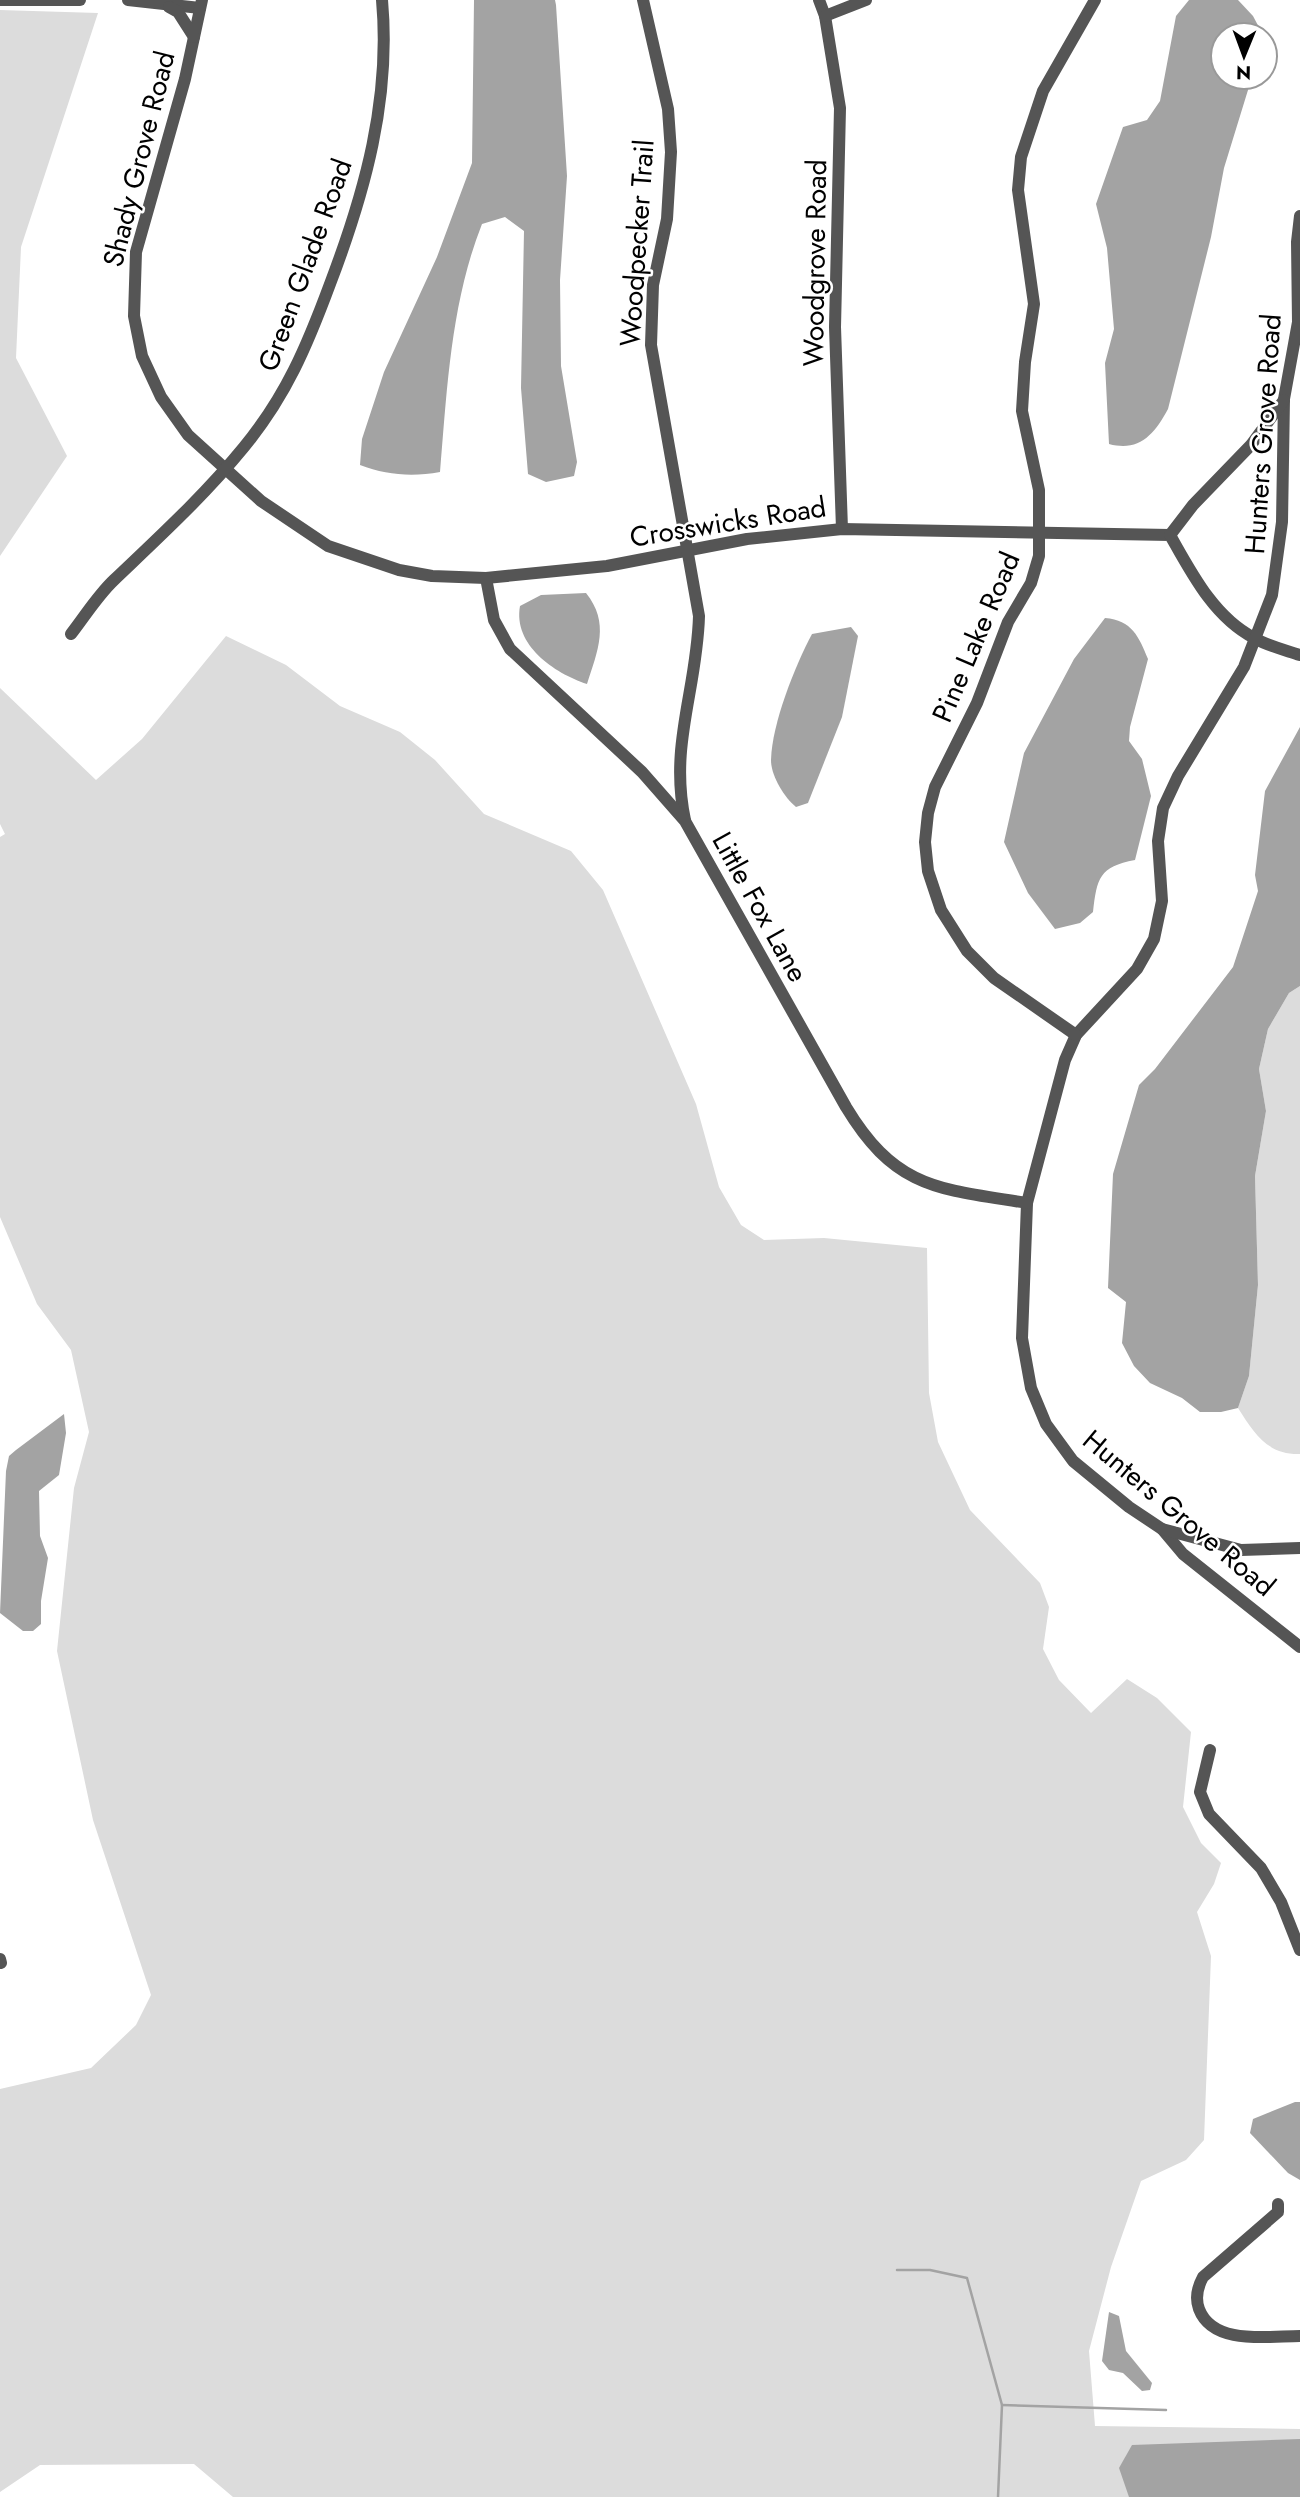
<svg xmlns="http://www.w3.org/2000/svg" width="1300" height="2497" font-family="Jost,sans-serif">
	<rect width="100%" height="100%" fill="#fff"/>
	<g fill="#dcdcdc">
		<path d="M0,10L98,13L21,247L16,358L67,456L0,556Z"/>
		<path d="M226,636L286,665L340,706L400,732L435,760L484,814L571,851L603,890L696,1104L719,1187L741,1225L764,1240L824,1238L927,1248L929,1393L938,1442L970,1510L1040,1583L1049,1607L1043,1649L1059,1680L1091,1713L1127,1679L1157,1698L1191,1732L1183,1807L1201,1843L1221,1863L1214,1884L1197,1912L1211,1956L1204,2140L1186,2160L1141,2181L1111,2267L1089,2351L1095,2426L1300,2429V2497H233L194,2464L40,2465L0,2492V2089L91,2068L136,2025L151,1995L93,1820L57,1651L74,1488L89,1432L71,1350L37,1304L0,1217V837L5,834L0,824V688L96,780L142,739Z"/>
		<path d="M1300,986V1454C1267,1455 1254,1433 1238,1408L1249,1376L1258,1285L1255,1176L1266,1111L1259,1069L1268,1029L1289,993Z"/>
	</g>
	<g fill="#a3a3a3">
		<path d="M474,0H555L556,5L567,176L560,280L561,366L577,462L574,476L546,482L528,474L521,388L524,231L505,217L482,224C451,302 447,389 440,472C412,477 386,475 360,465L362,439L384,372L437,257L472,163Z"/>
		<path d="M1189,0H1238L1253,16L1262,33L1223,35V77H1252L1224,168L1211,237L1168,409C1154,435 1139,452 1109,444L1105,363L1114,329L1107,248L1096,204L1123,127L1147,120L1160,101L1176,16Z"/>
		<path d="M586,593C610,623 598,650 587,684C554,673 513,645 520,606L541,595Z"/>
		<path d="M1105,618C1132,620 1139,637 1148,659L1130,727L1129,741L1142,759L1151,796L1135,860C1099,867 1097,878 1093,912L1080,923L1055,929L1028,893L1004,842L1024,753L1074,659Z"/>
		<path d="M851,627L858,636L842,717L808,803L796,807C784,797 771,776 771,760C772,723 795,666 812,634Z"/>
		<path d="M1300,727V986L1289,993L1268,1029L1259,1069L1266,1111L1255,1176L1258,1285L1249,1376L1238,1408L1221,1412H1200L1182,1398L1150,1383L1134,1366L1122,1343L1126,1302L1108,1288L1113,1174L1139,1085L1155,1069L1233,967L1258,891L1255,875L1265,791Z"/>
		<path d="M64,1414L66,1433L59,1475L39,1491L40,1536L48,1558L41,1601V1624L33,1631H23L0,1613L6,1471L9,1456L16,1450Z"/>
		<path d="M1295,2102H1300V2180L1288,2173L1250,2133L1253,2119Z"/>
		<path d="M1109,2312L1119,2316L1126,2351L1152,2383L1150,2390L1142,2391L1123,2373L1109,2370L1102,2361Z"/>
		<path d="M1300,2439V2497H1129L1119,2468L1132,2445Z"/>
	</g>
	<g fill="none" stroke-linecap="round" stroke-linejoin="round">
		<g stroke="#a3a3a3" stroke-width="2.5">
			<path d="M897,2270H930L967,2278L1002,2405L998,2497"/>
			<path d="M1002,2405L1166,2410"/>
		</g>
		<g stroke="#555" stroke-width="12">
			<path d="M0,0H80"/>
			<path d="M128,0L200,8"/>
			<path d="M202,0L185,79L136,252L134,316L142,356L161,397L188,435L261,501L328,546L399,570L432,576L486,578L607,566L747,539L842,529L1170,535C1192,574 1214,617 1254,638C1268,646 1285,650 1300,655"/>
			<path d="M643,0L668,109L671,152L667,219L653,285L651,345L699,616C697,690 669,745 685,820"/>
			<path d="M819,0L825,16L840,108L835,327L842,529"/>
			<path d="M169,7L178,12L194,37"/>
			<path d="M825,16L866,0"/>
			<path d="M1300,216L1297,242L1298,322L1284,399L1282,522L1272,595L1244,667L1178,776L1163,808L1158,841L1162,901L1154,939L1137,969L1076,1035L1065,1060L1027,1203L1022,1338L1031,1388L1046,1424L1073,1461L1129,1507L1162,1529L1183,1554L1300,1647"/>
			<path d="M1170,535L1193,505L1251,445L1284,400"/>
			<path d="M486,578L494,620L510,649L642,772L685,821L846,1107C896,1190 940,1189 1027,1203"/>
			<path d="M71,634C85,616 98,595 114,580C159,537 204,496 244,447C286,396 307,346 330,284C365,192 391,99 382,0"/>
			<path d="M1076,1035L994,978L967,951L941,910L928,871L925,842L928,813L935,787L977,703L1008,622L1031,583L1039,556V490L1022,411L1025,362L1034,304L1018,190L1021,157L1043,91L1095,0"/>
			<path d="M1162,1529L1241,1550L1300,1548"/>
			<path d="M1210,1750L1200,1792L1209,1814L1261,1868L1281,1902L1300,1950"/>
			<path d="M0,1959L1,1963"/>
			<path d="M1278,2204V2212L1203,2277C1197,2288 1195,2298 1199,2309C1213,2346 1269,2336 1300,2336"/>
		</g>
	</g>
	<g text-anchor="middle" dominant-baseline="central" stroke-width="5" stroke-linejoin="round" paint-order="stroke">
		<g font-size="28" fill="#000" stroke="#fff">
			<text transform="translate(139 159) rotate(-76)">Shady Grove Road</text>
			<text transform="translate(637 243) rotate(-86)">Woodpecker Trail</text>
			<text transform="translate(815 263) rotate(-89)">Woodgrove Road</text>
			<text transform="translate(305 265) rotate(-70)">Green Glade Road</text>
			<text transform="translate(1263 434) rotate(-86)">Hunters Grove Road</text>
			<text transform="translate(728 522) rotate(-9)">Crosswicks Road</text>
			<text transform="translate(976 637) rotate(-67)">Pine Lake Road</text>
			<text transform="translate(760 907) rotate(61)">Little Fox Lane</text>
			<text transform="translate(1179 1513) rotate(40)">Hunters Grove Road</text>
		</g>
	</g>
	<g transform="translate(1244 56) rotate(181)"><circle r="33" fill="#ffffff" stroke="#999999" stroke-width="2"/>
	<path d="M0-5L12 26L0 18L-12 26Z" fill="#000000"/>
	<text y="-10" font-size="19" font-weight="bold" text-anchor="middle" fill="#000000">N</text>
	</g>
</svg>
